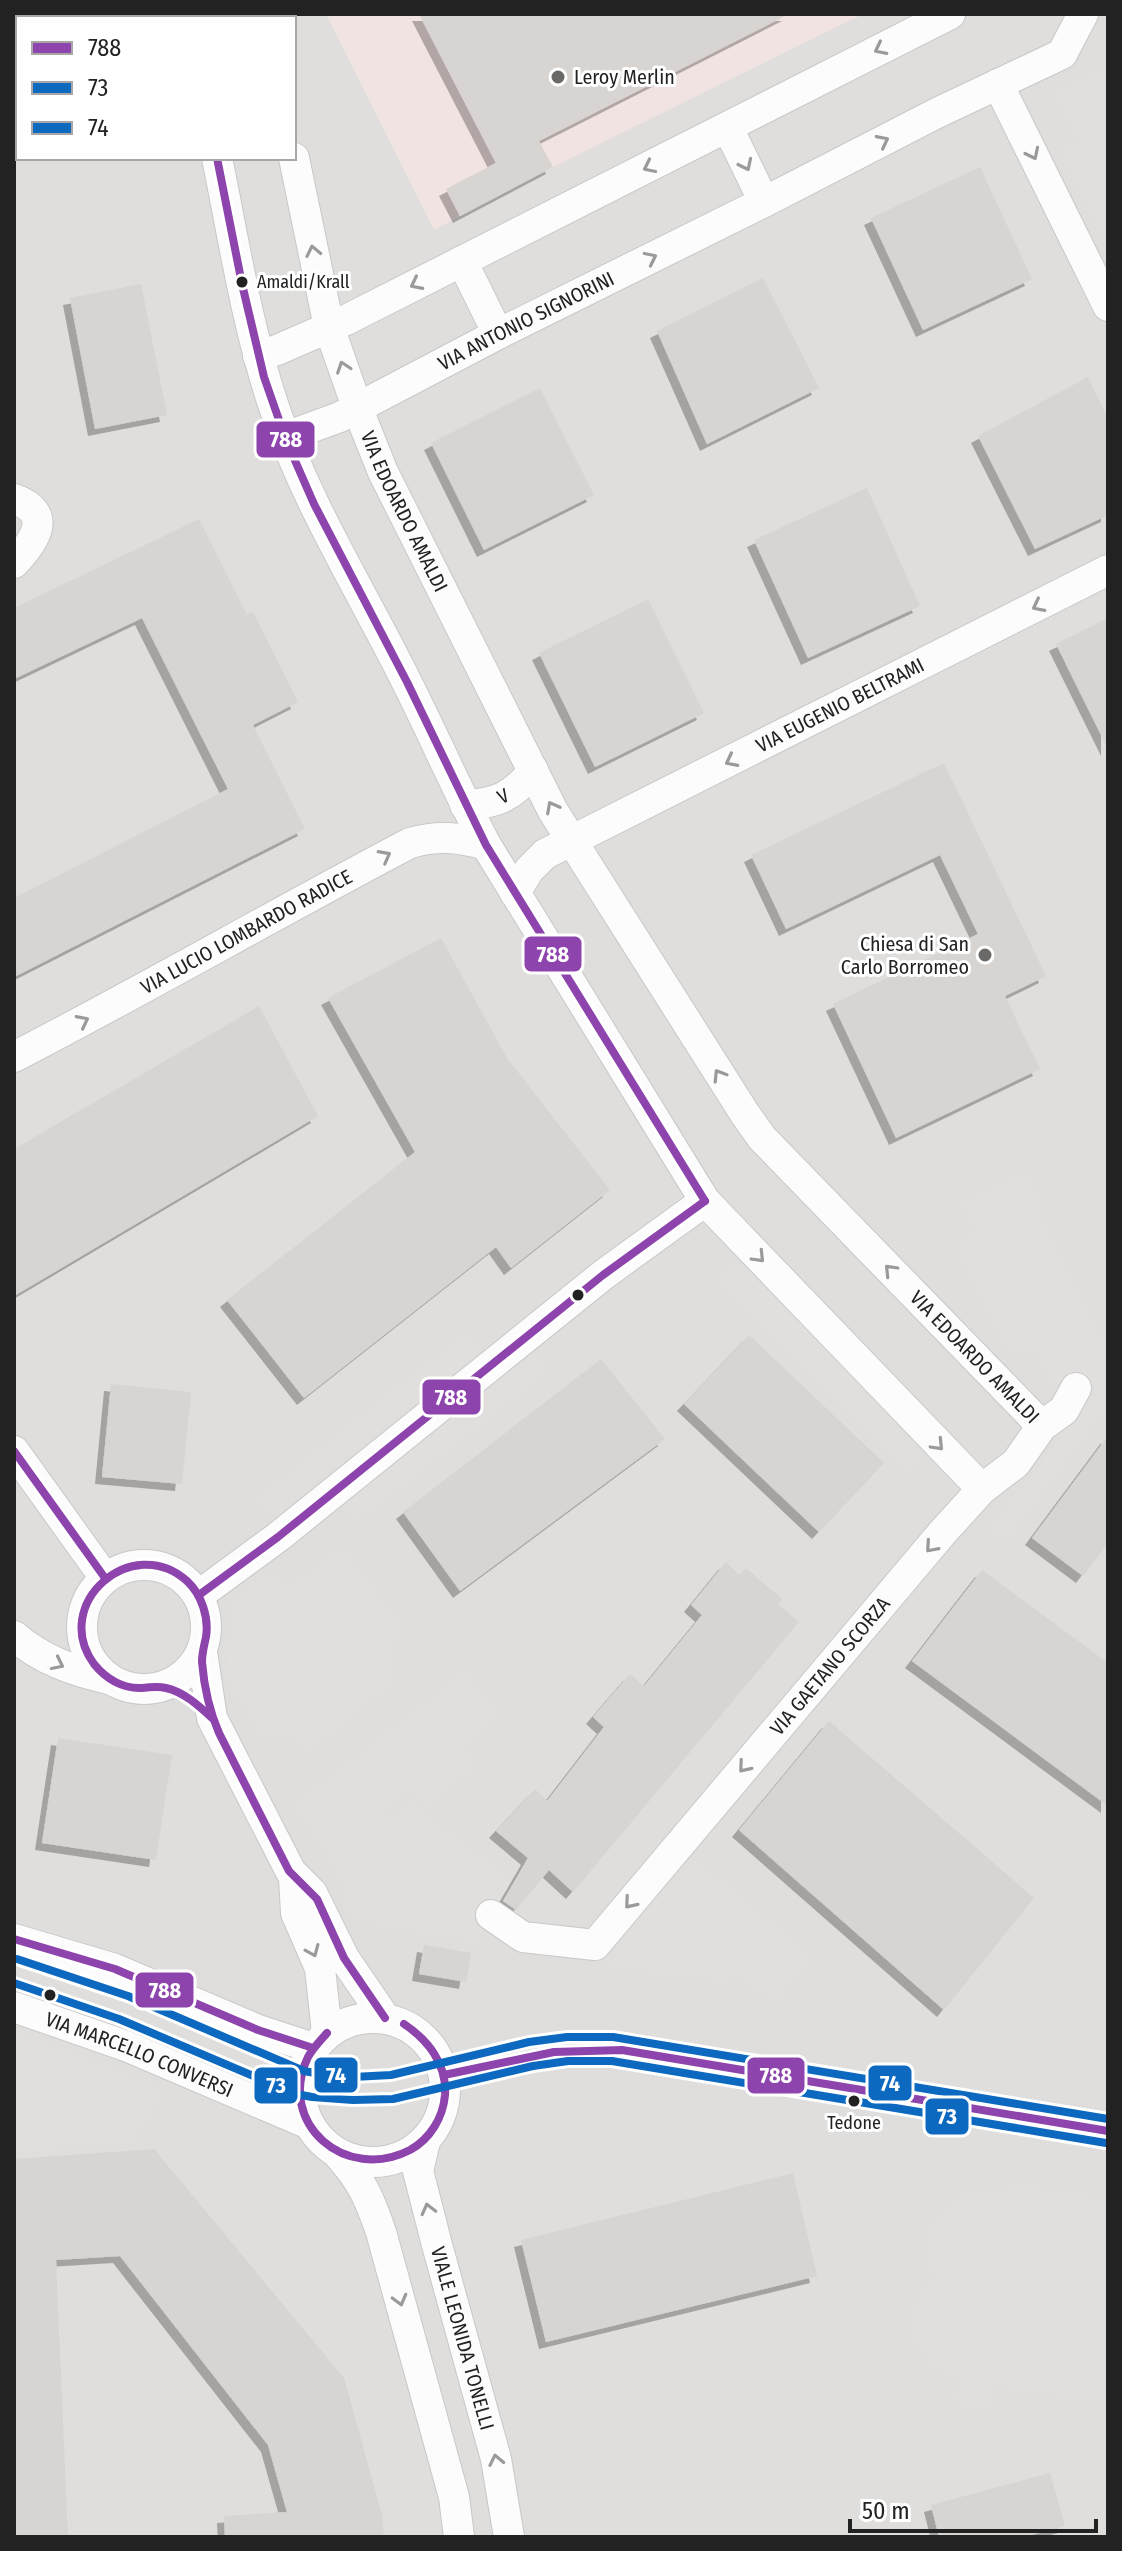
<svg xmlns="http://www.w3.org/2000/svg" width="1122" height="2551" font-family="'Fira Sans Condensed',sans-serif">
	<defs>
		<filter id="shadow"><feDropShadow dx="-7" dy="7" stdDeviation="0" flood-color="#0004"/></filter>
	</defs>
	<rect width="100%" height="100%" fill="#f0eeeb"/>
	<path fill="#dfdedc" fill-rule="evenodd" d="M14,14H1108V2537H14ZM18,18H294V158H18Z"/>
	<path fill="#f1e3e1" d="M326,14H863L553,167L434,230Z"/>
	<g fill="#e0dfde">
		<path d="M1106,72L1108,77V241L1063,151L1081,141L1057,93Z"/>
		<path d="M1026,1173L1043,1207L1036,1211L1108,1353V1382L1098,1387L1107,1404L1005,1539L992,1529L1097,1388H1076L1057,1393L1034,1346L1010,1355L957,1244L979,1232L964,1202Z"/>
		<path d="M739,1258L925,1453L906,1471L715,1279Z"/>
		<path d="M467,1333L481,1352L272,1518L257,1500Z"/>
		<path d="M534,1352L548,1371L355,1521L341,1502Z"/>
		<path d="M341,1549L398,1623L387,1668L395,1679L308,1750L292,1730L283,1731L266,1740L227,1674L231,1608L270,1572L286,1591Z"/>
		<path d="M465,1673L498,1717L461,1746L475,1765L427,1806L411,1787L384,1810L385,1815L395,1822L410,1803L514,1885L481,1928L480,1941L354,1918L344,1901L347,1886L310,1825L294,1807Z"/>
		<path d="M695,1861L810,1958L774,2001L731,1969L729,1981L612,1965L614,1950L670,1874L679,1882Z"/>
		<path d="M14,2036L56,2048L161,2090L132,2143L14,2148Z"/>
		<path d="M1014,2185L1108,2201V2402L991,2383L987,2406L957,2402L960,2378L938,2369L920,2349L914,2323L915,2310L924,2291L939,2280L933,2271L929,2247V2236L938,2216L958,2198L969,2194L982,2191L1012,2195Z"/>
	</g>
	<g fill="#d7d4d2" filter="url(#shadow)">
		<path d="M419,14H789L539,141L553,167L460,216L446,189L496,163Z"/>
		<path d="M980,167L1032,279L923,330L871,218Z"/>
		<path d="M763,278L819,388L707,444L657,331Z"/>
		<path d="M141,284L167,415L95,429L70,298Z"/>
		<path d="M1088,377L1108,419V515L1035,549L978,436Z"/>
		<path d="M540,388L594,495L484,550L431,443Z"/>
		<path d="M867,488L920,606L808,658L754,540Z"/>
		<path d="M199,519L247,615L253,612L298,702L253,725L305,829L14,977V898L228,789L142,618L14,679V608Z"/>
		<path d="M648,599L704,713L595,767L539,653Z"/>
		<path d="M1108,618V749L1056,644Z"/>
		<path d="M944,763L1046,976L1005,996L1040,1069L896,1138L833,1004L978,934L940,855L786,929L751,855Z"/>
		<path d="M441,938L507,1058L610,1190L511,1268L496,1247L304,1398L227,1300L415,1152L328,998Z"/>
		<path d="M259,1006L318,1116L14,1296V1149Z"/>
		<path d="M749,1335L884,1463L819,1532L684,1404Z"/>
		<path d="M601,1359L665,1439L460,1591L403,1512Z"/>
		<path d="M111,1384L191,1392L182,1484L102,1477Z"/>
		<path d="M1108,1436V1543L1083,1576L1032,1538Z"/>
		<path d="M726,1562L739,1575L746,1568L782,1599L778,1604L799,1622L573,1892L549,1870L516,1910L503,1901L528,1858L496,1831L535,1789L547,1801L604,1727L593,1717L630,1674L644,1686L702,1615L691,1605Z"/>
		<path d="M982,1570L1108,1663V1806L912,1661Z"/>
		<path d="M829,1721L1034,1898L944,2010L739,1830Z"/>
		<path d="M58,1738L172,1755L156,1860L42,1843Z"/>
		<path d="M424,1945L471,1953L466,1982L419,1974Z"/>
		<path d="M154,2149L344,2378L382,2515L384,2537H225L224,2516L287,2512L268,2445L120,2256L56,2260L68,2537H14V2159Z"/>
		<path d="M793,2173L817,2276L546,2342L521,2240Z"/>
		<path d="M1050,2473L1065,2526L1023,2537H939L931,2505Z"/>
	</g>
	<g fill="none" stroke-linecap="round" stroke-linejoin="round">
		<defs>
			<g id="minor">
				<path d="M186,14L187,18"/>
				<path d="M229,18L259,14"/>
				<path d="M14,50H18"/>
				<path d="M998,84L1108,306"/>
				<path d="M728,128L764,202"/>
				<path d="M217,158C234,241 247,327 274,407C303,495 353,577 395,659C427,720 454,784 486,845L705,1201L982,1489"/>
				<path id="s1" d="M294,158L329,327L357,407L383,472L553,811L745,1114L762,1138L1042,1426"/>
				<path d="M462,261L498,334"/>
				<path d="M258,356L277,350L346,320L950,14"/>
				<path id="s2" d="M285,437L340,417L498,334L764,202L937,113L1062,54L1083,14"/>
				<path d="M14,499C55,513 34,542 14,563"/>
				<path d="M465,805C495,804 515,796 533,770"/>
				<path id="s3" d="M515,893L529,870L545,854L1108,570"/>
				<path id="s4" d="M14,1057C147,988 277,913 410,843C437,835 459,837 486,845"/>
				<path d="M14,1451L105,1578"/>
				<circle cx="144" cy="1627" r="62"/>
				<path d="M199,1595L278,1537L603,1275L705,1201"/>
				<path d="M14,1636C42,1660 73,1671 109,1679"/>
				<path d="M202,1652L212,1718L291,1872L312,1893L344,1958L385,2018"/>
				<path d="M294,1877L296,1913L320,1968L327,2033"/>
				<path id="s5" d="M491,1915L523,1937L595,1945L942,1533L982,1489L1016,1463L1042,1426L1064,1410L1076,1388"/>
				<path d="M14,1939L115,1969L258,2030L313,2048"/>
				<path id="s6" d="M14,2007L126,2046L309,2124"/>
				<circle cx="373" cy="2090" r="72"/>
				<path id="s7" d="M425,2141L418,2171L437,2245L496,2459L509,2537"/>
				<path d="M337,2153C362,2181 369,2197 381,2232L454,2497L459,2537"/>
			</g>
		</defs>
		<use href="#minor" stroke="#c9c8c7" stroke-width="32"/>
		<use href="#minor" stroke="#fdfcfc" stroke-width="30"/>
		<defs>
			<g id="bus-1">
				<path d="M217,158L242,284L264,377L286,440L314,504L407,682L486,845L705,1201"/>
				<path d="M14,1451L105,1578"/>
				<path d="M199,1595L278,1537L603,1275L705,1201"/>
				<path d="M212,1718C199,1706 184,1692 166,1688C158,1686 150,1687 142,1688C123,1689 106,1679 94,1664C50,1604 132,1532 187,1581C202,1595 209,1618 206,1637C204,1646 202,1653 202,1662C204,1686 209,1710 219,1733L289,1871L317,1899L344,1958L385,2018"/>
				<path d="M14,1939L115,1969L258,2030L313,2048"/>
				<path d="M327,2033C320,2041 313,2048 308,2057C276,2124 346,2183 410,2150C430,2139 443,2118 445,2095C447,2064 428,2040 404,2024"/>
				<path d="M444,2075L554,2052L622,2050L1108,2131"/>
			</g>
			<path id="bus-2" d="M14,1983L119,2019L296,2094L312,2097L353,2100L393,2099L533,2066L568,2061H612L1106,2143"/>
			<path id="bus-3" d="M17,1959L128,1996L304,2071L315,2073L353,2077L391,2075L529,2042L567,2037H613L1108,2119"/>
		</defs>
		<use href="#bus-1" stroke="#fff" stroke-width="14"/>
		<use href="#bus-2" stroke="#fff" stroke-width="14"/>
		<use href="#bus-3" stroke="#fff" stroke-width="14"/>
		<use href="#bus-1" stroke="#8e44ad" stroke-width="8"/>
		<use href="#bus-2" stroke="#0c69bf" stroke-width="8"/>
		<use href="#bus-3" stroke="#0c69bf" stroke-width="8"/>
	</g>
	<defs><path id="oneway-chevron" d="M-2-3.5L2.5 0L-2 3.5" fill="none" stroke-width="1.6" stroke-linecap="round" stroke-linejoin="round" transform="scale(2)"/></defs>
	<g stroke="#9a9a9a">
		<use href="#oneway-chevron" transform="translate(880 49) rotate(153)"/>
		<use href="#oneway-chevron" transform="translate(883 141) rotate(-27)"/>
		<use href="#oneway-chevron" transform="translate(1033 154) rotate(64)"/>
		<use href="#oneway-chevron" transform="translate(746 165) rotate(64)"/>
		<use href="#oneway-chevron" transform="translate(649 167) rotate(154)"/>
		<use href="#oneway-chevron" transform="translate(313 251) rotate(-102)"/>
		<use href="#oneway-chevron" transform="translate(651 258) rotate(-26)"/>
		<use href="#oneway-chevron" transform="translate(416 284) rotate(153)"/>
		<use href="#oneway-chevron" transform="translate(343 367) rotate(-109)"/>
		<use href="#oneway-chevron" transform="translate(1038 606) rotate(153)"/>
		<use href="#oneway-chevron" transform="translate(731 761) rotate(153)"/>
		<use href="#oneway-chevron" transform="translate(552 807) rotate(-118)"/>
		<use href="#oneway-chevron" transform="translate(385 856) rotate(-28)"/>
		<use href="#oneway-chevron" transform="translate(83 1021) rotate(-27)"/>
		<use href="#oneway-chevron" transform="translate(719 1075) rotate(-122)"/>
		<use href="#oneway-chevron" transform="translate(759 1257) rotate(46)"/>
		<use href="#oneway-chevron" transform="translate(890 1270) rotate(-134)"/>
		<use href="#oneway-chevron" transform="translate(938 1445) rotate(46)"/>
		<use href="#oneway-chevron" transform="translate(931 1547) rotate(131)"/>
		<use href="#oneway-chevron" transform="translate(58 1664) rotate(26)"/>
		<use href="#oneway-chevron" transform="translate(744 1767) rotate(130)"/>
		<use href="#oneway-chevron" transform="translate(630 1903) rotate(130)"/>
		<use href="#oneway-chevron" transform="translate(313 1951) rotate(67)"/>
		<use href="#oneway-chevron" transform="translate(428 2209) rotate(-104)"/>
		<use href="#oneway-chevron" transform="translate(400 2300) rotate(75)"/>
		<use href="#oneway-chevron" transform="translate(496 2460) rotate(-102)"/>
	</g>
	<g fill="#6a6968" stroke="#fff" stroke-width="3">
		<circle cx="558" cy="77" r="8"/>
		<circle cx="985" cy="955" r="8"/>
	</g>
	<g fill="#222" stroke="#fff" stroke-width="3">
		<circle cx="242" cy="282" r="7"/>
		<circle cx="578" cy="1295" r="7"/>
		<circle cx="50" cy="1995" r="7"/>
		<circle cx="854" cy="2101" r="7"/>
	</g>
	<g text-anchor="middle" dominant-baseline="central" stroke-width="6" stroke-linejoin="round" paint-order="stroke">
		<g font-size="18" fill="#222" stroke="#fff" text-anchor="start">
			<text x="257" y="282">Amaldi/Krall</text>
			<text x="854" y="2123" text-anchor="middle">Tedone</text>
		</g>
		<g font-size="20" fill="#222" stroke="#fff" text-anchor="start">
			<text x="574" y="77">Leroy Merlin</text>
			<text x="969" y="944" text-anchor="end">Chiesa di San<tspan x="969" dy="23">Carlo Borromeo</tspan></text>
		</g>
		<g font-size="20" fill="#222" stroke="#fff">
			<text stroke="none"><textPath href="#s2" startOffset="268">VIA ANTONIO SIGNORINI</textPath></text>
			<text stroke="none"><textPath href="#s1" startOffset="372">VIA EDOARDO AMALDI</textPath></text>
			<text stroke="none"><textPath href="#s3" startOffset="380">VIA EUGENIO BELTRAMI</textPath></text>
			<text transform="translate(503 796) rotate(-26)">V</text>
			<text stroke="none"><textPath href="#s4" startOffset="264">VIA LUCIO LOMBARDO RADICE</textPath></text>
			<text stroke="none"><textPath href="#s1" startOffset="1400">VIA EDOARDO AMALDI</textPath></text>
			<text stroke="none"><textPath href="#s5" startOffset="476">VIA GAETANO SCORZA</textPath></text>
			<text stroke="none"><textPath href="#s6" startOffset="134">VIA MARCELLO CONVERSI</textPath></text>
			<text stroke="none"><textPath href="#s7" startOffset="204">VIALE LEONIDA TONELLI</textPath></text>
		</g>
	</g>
	<g stroke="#fff" stroke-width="3">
		<rect x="255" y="420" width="61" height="39" rx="8" fill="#8e44ad"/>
		<rect x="523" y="935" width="60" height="38" rx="8" fill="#8e44ad"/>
		<rect x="421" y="1378" width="61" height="38" rx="8" fill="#8e44ad"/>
		<rect x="134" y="1971" width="61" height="38" rx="8" fill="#8e44ad"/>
		<rect x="313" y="2056" width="46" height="38" rx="8" fill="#0c69bf"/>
		<rect x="746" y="2056" width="60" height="39" rx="8" fill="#8e44ad"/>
		<rect x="867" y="2064" width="46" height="38" rx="8" fill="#0c69bf"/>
		<rect x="253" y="2066" width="46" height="39" rx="8" fill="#0c69bf"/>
		<rect x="924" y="2097" width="46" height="39" rx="8" fill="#0c69bf"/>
	</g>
	<g font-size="22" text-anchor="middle" font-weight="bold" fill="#fff">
		<text x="286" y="447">788</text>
		<text x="553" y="962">788</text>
		<text x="451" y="1405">788</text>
		<text x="165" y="1998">788</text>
		<text x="336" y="2083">74</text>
		<text x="776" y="2083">788</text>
		<text x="890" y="2091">74</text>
		<text x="276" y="2093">73</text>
		<text x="947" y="2124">73</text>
	</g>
	<rect width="1122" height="2551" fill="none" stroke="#222222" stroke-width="32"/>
	<rect x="16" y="16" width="280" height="144" fill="#ffffff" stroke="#a7a7a7" stroke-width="2"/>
	<rect x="32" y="42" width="40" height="12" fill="#8e44ad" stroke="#a7a7a7" stroke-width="2"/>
	<text x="88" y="56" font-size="24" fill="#222222">788</text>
	<rect x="32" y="82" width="40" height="12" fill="#0c69bf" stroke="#a7a7a7" stroke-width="2"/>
	<text x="88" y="96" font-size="24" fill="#222222">73</text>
	<rect x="32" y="122" width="40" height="12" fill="#0c69bf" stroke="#a7a7a7" stroke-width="2"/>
	<text x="88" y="136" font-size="24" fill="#222222">74</text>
	<path d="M850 2519v12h246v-12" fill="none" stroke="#222222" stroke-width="4"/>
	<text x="862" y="2519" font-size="24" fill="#222222" stroke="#ffffff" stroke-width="6" paint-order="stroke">50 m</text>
</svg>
